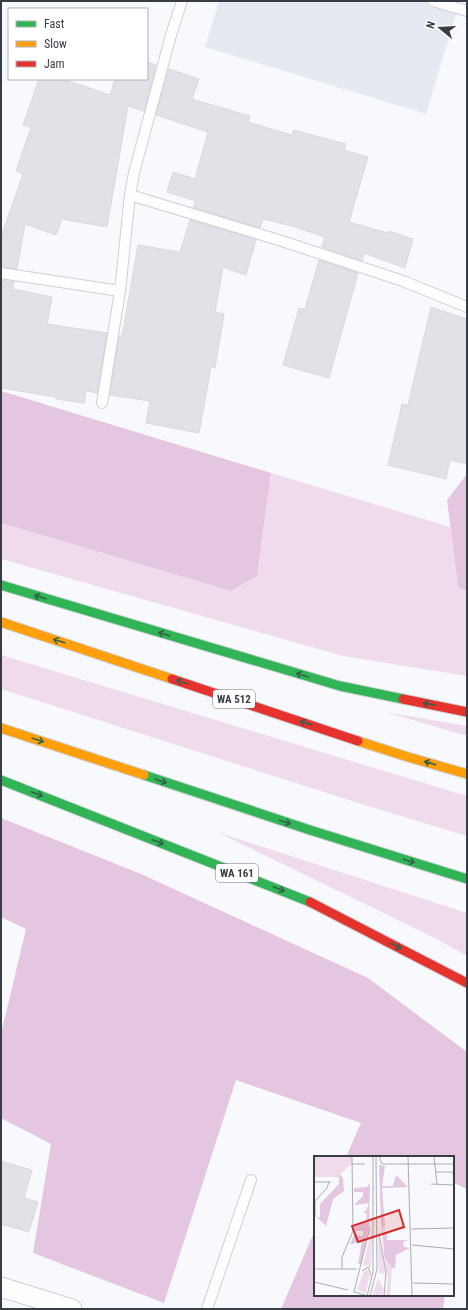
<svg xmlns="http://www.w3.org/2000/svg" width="468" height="1310" font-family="'Roboto Condensed',sans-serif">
	<rect width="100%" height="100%" fill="#f7f9fc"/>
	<path fill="#e5e9f1" d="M219,1H460L426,114L205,47Z"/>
	<g fill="#f0dbed">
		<path d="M271,473L450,527L458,587L467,591V676L343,656L1,559V523L231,591L257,576Z"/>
		<path d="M1,655L467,796V836L371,807L1,689Z"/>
		<path d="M385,712L467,726V736Z"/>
		<path d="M217,832L467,913V956L435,938Z"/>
	</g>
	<g fill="#e4c6e0">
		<path d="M1,391L271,473L257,576L231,591L1,523Z"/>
		<path d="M467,474V591L458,587L447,500Z"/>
		<path d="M1,818L141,874L368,978L467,1052V1189L454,1183L453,1189V1157H346L361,1123L236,1080L164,1303L33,1253L51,1144L1,1118V1034L26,929L1,917Z"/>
		<path d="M315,1230V1295H445L443,1309H281Z"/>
	</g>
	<g fill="#e1e1e8" stroke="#dad9df">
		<path d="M147,62L156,65L144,111L128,106L107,227L62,219L56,235L25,224L17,269L1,267V237L23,174L16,171L31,127L23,125L39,79H63L110,95L115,79H147Z"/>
		<path d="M169,69L199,79L192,99L250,116L248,122L292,135L294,130L346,144L344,150L368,157L349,222L388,233L389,231L413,239L405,268L364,253L362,261L322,247L325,237L295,227L263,219L260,228L193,207L196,201L167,192L173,172L195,179L208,132L156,115Z"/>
		<path d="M190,220L256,240L246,275L223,267L215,312L224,314L215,368L211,367L199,433L146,423L150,401L110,395L119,336H122L138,245L180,252Z"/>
		<path d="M319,260L358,273L329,378L283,365L299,308L305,309Z"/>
		<path d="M1,280L14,282L13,289L52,297L47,324L107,333L97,393L86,391L84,403L56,399V397L1,388Z"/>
		<path d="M431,307L467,319V464L450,460L446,479L388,465L402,404L408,405Z"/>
		<path d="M1,1161L32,1170L24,1198L38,1202L29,1232L1,1224Z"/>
	</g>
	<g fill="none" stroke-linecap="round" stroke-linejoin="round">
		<defs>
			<g id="lane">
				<path d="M433,1L467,11"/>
				<path d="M130,195L282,241L403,281L467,307"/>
				<path d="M1,273L120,291"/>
				<path d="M102,403L120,291L130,195L134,173L171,35L182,1"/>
				<path d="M207,1309L251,1180"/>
			</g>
			<path id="street" d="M1,1287L72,1309"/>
			<g id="fast">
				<path d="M1,585L340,686L403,699"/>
				<path d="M144,775L313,831L467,879"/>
				<path d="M1,780L310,902"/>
			</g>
			<g id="slow">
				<path d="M1,622L172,679"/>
				<path d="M1,728L144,775"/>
				<path d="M358,741L408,757L467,774"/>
			</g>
			<g id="jam">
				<path d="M172,679L358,741"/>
				<path d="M403,699L467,712"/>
				<path d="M310,902L467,983"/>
			</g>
		</defs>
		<use href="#lane" stroke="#cdd0d6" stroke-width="12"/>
		<use href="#street" stroke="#cdd0d6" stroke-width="21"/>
		<use href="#fast" stroke="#cdd0d6" stroke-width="11"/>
		<use href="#slow" stroke="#cdd0d6" stroke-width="11"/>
		<use href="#jam" stroke="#cdd0d6" stroke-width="11"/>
		<use href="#lane" stroke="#fefeff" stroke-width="10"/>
		<use href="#street" stroke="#fefeff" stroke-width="19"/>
		<use href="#fast" stroke="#30b455" stroke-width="9"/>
		<use href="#slow" stroke="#ff9f0a" stroke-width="9"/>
		<use href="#jam" stroke="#e5322d" stroke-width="9"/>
	</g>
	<defs><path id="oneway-shaft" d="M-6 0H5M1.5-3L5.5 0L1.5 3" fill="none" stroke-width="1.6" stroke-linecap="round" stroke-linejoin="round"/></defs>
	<g stroke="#36604a">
		<use href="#oneway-shaft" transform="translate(40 597) rotate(-163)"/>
		<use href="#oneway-shaft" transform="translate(164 634) rotate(-163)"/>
		<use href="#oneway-shaft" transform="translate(59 641) rotate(-162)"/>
		<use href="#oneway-shaft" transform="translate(302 675) rotate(-163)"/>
		<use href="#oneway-shaft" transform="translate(182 682) rotate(-162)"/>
		<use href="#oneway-shaft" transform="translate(429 704) rotate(-169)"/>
		<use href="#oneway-shaft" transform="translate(306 723) rotate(-162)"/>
		<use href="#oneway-shaft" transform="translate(38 740) rotate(18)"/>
		<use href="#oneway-shaft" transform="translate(430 763) rotate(-164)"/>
		<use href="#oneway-shaft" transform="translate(161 781) rotate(18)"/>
		<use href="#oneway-shaft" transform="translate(37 794) rotate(21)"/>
		<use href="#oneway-shaft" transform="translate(285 822) rotate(18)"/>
		<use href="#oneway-shaft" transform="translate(158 842) rotate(21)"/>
		<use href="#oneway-shaft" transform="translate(409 861) rotate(17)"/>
		<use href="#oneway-shaft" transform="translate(279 889) rotate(21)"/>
		<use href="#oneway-shaft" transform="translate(396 946) rotate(27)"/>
	</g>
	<g text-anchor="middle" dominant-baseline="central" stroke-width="4" stroke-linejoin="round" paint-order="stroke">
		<g fill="#fff" stroke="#74767d" stroke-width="1">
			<rect x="213" y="690" width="42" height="18" rx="3"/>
			<rect x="216" y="864" width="42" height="18" rx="3"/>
		</g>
		<g font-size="11" font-weight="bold" fill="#383c45">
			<text x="234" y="699">WA 512</text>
			<text x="237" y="873">WA 161</text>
		</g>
	</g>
	<g transform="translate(314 1156)">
		<rect width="140" height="140" fill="#f7f9fc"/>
		<path d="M0,0H38V8L22,21H0ZM64,36L67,70H71L69,92ZM58,72L57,112L53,109L49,110ZM64,76L72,118L65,117ZM70,100L78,112L76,140H72L74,123ZM52,111L56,119L51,138L43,133ZM64,123L70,133L69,138L58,140Z" fill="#f0dbed"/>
		<path d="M65,9L71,10L68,30H79L82,19L94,31L68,32L71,70H67ZM26,18L29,23L30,35L19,43L12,70L3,61H6V48L25,28V21H22ZM56,27L55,70L47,108H44L48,84L36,89L40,79L49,80V75H40L41,70L52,66L53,58L49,56L52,55L55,47L40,49L49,40V36H40V32L53,31ZM73,76V84H94L89,86L90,91L96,92L82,99L81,112H78L70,100L69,77Z" fill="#e4c6e0"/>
		<path fill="none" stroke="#abadb3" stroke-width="1" d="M65,0L68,8H140M94,0L98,140M120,0L123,28M38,8H51M0,26H17M117,28L140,29L139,16H121M1,61V45L13,32L15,26M97,73L140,72M65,78L72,116L70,140M98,89L140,93M0,113H43M28,113V101L39,75L38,0M48,115L54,111L57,119M0,126L34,134M99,127L140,128M40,136L54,140M40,136L56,71M53,140L59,116V0M56,140L63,113L62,0"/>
		<path fill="#d62828" fill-opacity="0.15" stroke="#d62828" stroke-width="2" d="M85,54L90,71L44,86L38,70Z"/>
		<rect width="140" height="140" fill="none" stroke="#383c45" stroke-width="2"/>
	</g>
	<rect width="468" height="1310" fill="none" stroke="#383c45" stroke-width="4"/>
	<rect x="8" y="8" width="140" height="72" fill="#ffffff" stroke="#afb1b5"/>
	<rect x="16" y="21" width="20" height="6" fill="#30b455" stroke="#afb1b5"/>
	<text x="44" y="28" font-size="12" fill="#383c45">Fast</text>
	<rect x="16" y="41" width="20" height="6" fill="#ff9f0a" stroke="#afb1b5"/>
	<text x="44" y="48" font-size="12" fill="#383c45">Slow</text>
	<rect x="16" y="61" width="20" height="6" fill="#e5322d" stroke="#afb1b5"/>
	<text x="44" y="68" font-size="12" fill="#383c45">Jam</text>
	<g transform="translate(440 28) rotate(288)" stroke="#ffffff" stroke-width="3" paint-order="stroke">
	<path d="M0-3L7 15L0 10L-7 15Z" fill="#383c45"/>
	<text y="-6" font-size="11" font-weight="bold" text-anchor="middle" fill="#383c45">N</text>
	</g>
</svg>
